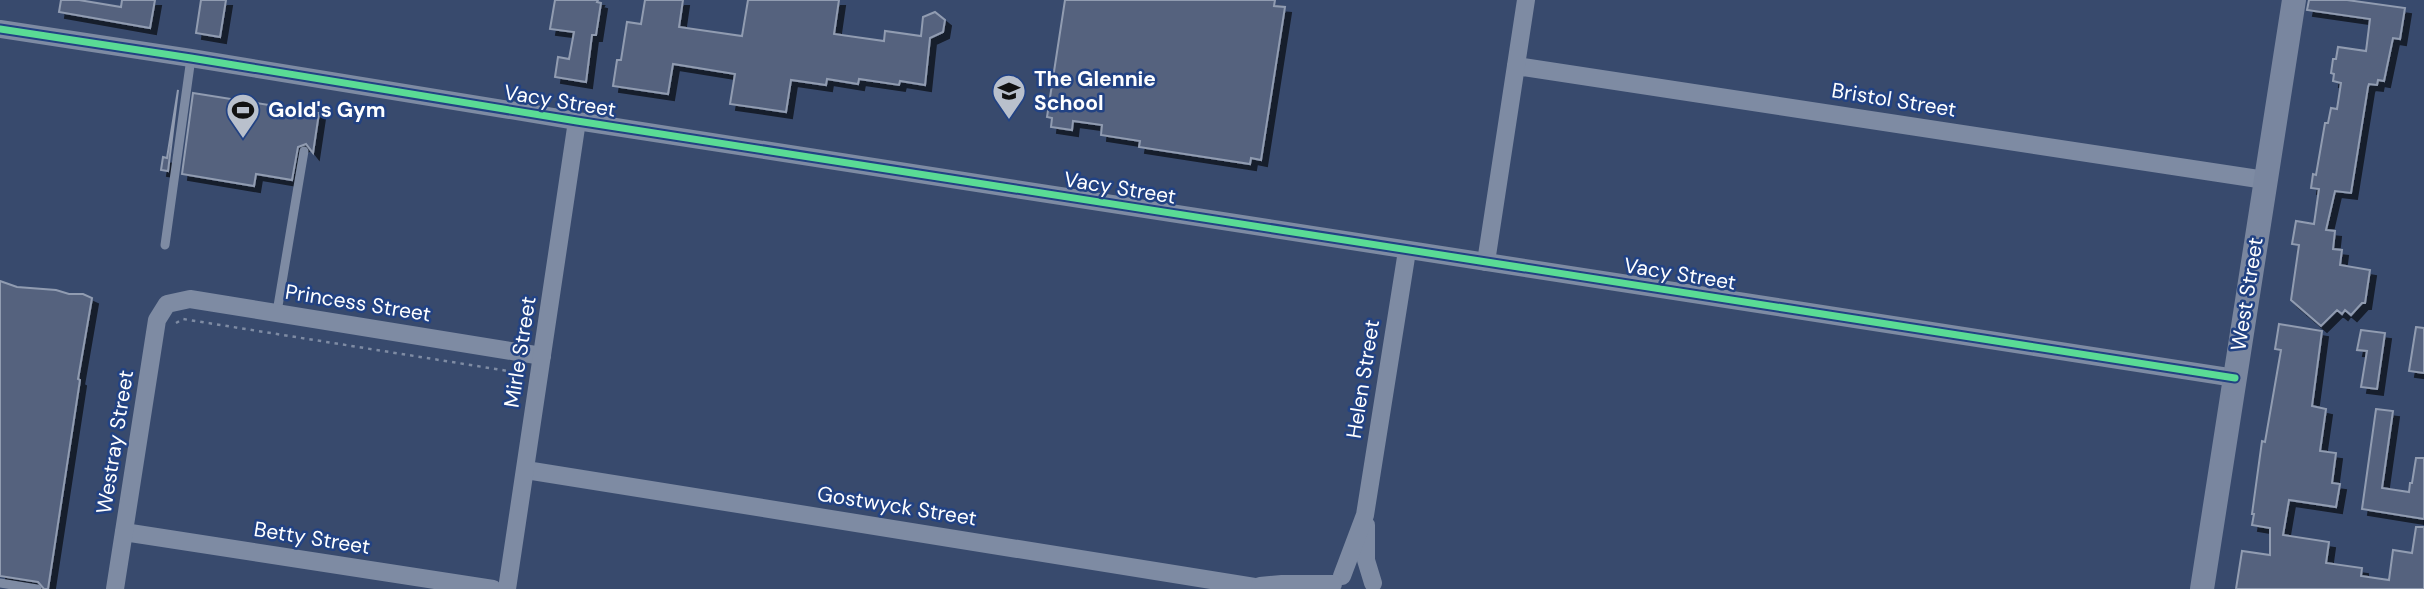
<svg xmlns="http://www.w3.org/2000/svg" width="2424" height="589" font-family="'DM Sans',sans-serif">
	<defs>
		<filter id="shadow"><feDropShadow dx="6" dy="6" stdDeviation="0" flood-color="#0009"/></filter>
	</defs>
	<rect width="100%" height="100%" fill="#384a6d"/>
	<g fill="#54627e" stroke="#919cb1" stroke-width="2" filter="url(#shadow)">
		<path d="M61,0H79L121,7L122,0H155L150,28L59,12Z"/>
		<path d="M201,0H226L220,37L196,33Z"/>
		<path d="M555,0H598L597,2L601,3L596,35H592L586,82L555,77L558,57L569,59L574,32L550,29Z"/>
		<path d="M645,0H683L679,27L742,36L748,0H839L834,34L884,41L885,31L921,36L923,17L935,12L945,20L943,32L930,38L925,85L900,81L899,85L859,79L858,84L827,79L826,85L791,80L786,112L730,104L735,74L673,64L668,94L613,86L617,60H621L627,22L641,24Z"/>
		<path d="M1065,0H1275L1274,6L1285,7L1261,160L1251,158L1250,164L1139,147L1140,141L1101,135L1102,125L1073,121L1072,130L1051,127L1052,118L1047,117Z"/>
		<path d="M2309,0H2347L2405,8L2400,39L2393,38L2384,81L2378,80L2377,85L2369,84L2368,87L2351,193L2335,191L2326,230L2335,231L2333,249L2342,250L2340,265L2370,270L2365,303H2362L2351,315L2345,310L2342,314L2337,310L2321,326L2291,300L2299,245L2292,244L2296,221L2314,224L2319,189L2311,188L2313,174L2316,175L2325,123H2328L2331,108L2337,109L2341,83L2333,81L2334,74L2331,73L2333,59H2336L2338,47L2366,51L2370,19L2307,10Z"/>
		<path d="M178,90L168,171L161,170L163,157L167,158Z"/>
		<path d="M193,93L319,113L313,153L306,144L298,147L292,180L256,174L254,186L182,174Z"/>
		<path d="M0,281L17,287L56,290L69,294H83L92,298L78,379L80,380L48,589H44L38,582L0,576Z"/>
		<path d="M2279,324L2322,331L2312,406L2326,409L2320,451L2336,453L2332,483L2340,484L2336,507L2289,500L2283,535L2329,542L2326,563L2362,568L2361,576L2389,580L2393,550L2412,553L2416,527H2424V589H2236L2242,551L2270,555V528L2252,525L2254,514H2252L2262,441L2265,442L2281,350L2275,349Z"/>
		<path d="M2416,327L2424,328V373L2409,371Z"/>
		<path d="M2361,330L2385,333L2377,389L2361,387L2367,351L2357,350Z"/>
		<path d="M2376,409L2393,411L2382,488L2409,492L2410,483H2412L2416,458H2424V519L2362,509Z"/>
	</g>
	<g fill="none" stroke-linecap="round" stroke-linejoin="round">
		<path stroke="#7e8ba3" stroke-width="2.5" stroke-dasharray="3.5 5" stroke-linecap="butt" d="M176,323L183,319L508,371L520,377"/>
		<g stroke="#7e8ba3" stroke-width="9">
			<path d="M165,245L191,58"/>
			<path d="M277,312L304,151"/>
			<path d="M0,583L37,589"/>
		</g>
		<g stroke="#7e8ba3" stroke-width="18">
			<path d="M0,29L191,58L577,121L2235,378"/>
			<path d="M1516,66L2265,180"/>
			<path d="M1486,262L1526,0"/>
			<path d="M526,470L1267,589"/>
			<path d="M1366,525V560L1373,583"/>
			<path d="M124,532L493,589"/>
			<path d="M1342,576L1365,515L1407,251"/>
			<path d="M1260,586L1282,584H1333"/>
			<path d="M115,589L157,320L167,304L190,299L542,356"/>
			<path d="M507,589L577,121"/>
		</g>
		<path stroke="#79869f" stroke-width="24" d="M2202,589L2294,0"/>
		<defs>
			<path id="cycleway" d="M0,29L191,58L577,121L2235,378"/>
		</defs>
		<use href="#cycleway" stroke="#224283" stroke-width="11"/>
		<use href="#cycleway" stroke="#5adb95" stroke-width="7"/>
	</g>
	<defs>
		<symbol id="school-pin" viewBox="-11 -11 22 30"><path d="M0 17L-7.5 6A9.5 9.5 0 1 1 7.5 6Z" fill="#b9c0cc" stroke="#224283"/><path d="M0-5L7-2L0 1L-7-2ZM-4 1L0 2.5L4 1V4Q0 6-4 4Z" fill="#111"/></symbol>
		<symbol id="stadium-pin" viewBox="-11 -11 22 30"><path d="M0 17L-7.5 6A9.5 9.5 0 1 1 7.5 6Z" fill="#b9c0cc" stroke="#224283"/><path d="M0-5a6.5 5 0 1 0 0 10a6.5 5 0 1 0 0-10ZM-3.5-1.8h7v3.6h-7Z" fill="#111"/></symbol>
	</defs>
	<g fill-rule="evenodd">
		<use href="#school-pin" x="990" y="72" width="38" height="52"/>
		<use href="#stadium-pin" x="224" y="91" width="38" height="52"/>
	</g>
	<g text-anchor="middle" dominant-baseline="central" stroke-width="5" stroke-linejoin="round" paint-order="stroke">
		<g font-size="21" font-weight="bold" fill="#fff" stroke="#224283" text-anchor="start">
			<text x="1034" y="79">The Glennie<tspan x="1034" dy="24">School</tspan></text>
			<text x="268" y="110">Gold's Gym</text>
		</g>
		<g font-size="21" fill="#fff" stroke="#224283">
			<text transform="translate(1894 100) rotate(9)">Bristol Street</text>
			<text transform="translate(560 101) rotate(9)">Vacy Street</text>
			<text transform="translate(1120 188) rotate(9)">Vacy Street</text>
			<text transform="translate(1680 274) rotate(9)">Vacy Street</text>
			<text transform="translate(2247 294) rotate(-81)">West Street</text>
			<text transform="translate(358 303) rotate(9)">Princess Street</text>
			<text transform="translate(520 352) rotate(-81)">Mirle Street</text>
			<text transform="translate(1363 379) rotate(-81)">Helen Street</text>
			<text transform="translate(115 442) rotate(-81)">Westray Street</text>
			<text transform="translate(897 506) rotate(9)">Gostwyck Street</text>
			<text transform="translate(312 538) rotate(9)">Betty Street</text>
		</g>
	</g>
</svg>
